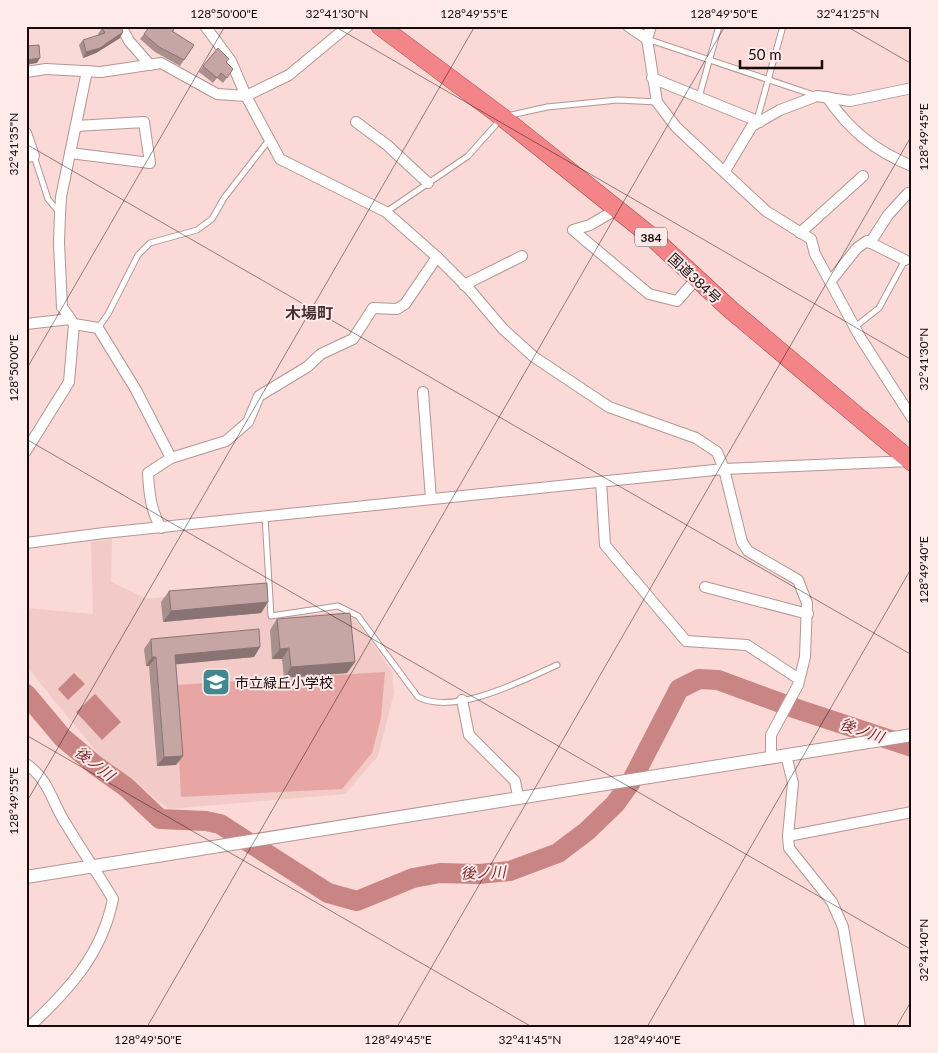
<svg xmlns="http://www.w3.org/2000/svg" width="938" height="1053" font-family="Lato,'Noto Sans JP',sans-serif">
	<rect width="100%" height="100%" fill="#fad9d7"/>
	<path fill="#f2cac8" d="M112,539L111,582L147,599L265,585L268,619L339,612L355,619L392,671L394,693L378,756L345,794L169,809L100,756L26,666V608L93,614L91,542Z"/>
	<path fill="#e7a5a3" d="M385,672L381,718L372,753L342,789L181,797L175,685Z"/>
	<g fill="#c98583">
		<path d="M74,673L85,684L68,700L58,689Z"/>
		<path d="M95,694L121,722L102,740L76,712Z"/>
	</g>
	<g fill="none" stroke-linecap="round" stroke-linejoin="round">
		<path stroke="#c98583" stroke-width="20" d="M26,694L63,738L95,765L126,787L160,819L206,821L220,824L328,893L357,901L413,878L440,873L479,874L510,871L558,853L587,831L615,804L631,782L679,689L699,679L718,680L797,709L912,747"/>
		<defs>
			<g id="service">
				<path d="M647,39L814,95"/>
				<path d="M699,97L719,26"/>
				<path d="M507,116L547,107L618,100L657,102"/>
				<path d="M757,120L783,26"/>
				<path d="M34,156L48,199L58,211"/>
				<path d="M386,212L468,156L500,120"/>
				<path d="M855,327L879,308L905,260L912,262"/>
				<path d="M98,328L108,314L138,255L150,243L197,230L212,219L224,198L269,140"/>
				<path d="M265,517L271,616L338,606L358,616L418,697C455,716 523,680 557,665"/>
			</g>
			<g id="minor">
				<path d="M121,26L129,41L150,65"/>
				<path d="M205,26L231,61L246,96L280,159L386,212L437,257L470,290L503,329L534,357L609,407L696,438L717,452L724,469L742,542L748,551L798,580L807,603L805,657L798,685L771,735V757"/>
				<path d="M628,26L647,39"/>
				<path d="M651,26L647,39L657,102L676,127L766,211L811,239L815,254L860,337L912,418"/>
				<path d="M87,71L61,197L60,214L59,243L62,307L74,324L98,328L136,390L171,458"/>
				<path d="M26,72L46,69L101,72L161,63L217,94L246,96L289,75L348,26"/>
				<path d="M652,78L760,122"/>
				<path d="M827,97C849,130 875,151 912,166"/>
				<path d="M356,122L387,145L428,183"/>
				<path d="M26,133L34,156L26,157"/>
				<path d="M70,153L150,163L144,122L76,126"/>
				<path d="M725,171L752,126L780,110L817,96L850,101L912,88"/>
				<path d="M617,209L590,225L573,230L649,294L677,301L696,279"/>
				<path d="M800,233L863,176"/>
				<path d="M870,243L888,215L908,193"/>
				<path d="M830,282L857,248L867,241L905,260"/>
				<path d="M464,285L522,256"/>
				<path d="M26,324L70,319"/>
				<path d="M423,392L431,499"/>
				<path d="M26,451L69,382L74,324"/>
				<path d="M601,482L605,545L686,641L747,645L799,679"/>
				<path d="M161,528C151,511 149,493 148,473L171,458L226,441L248,422L259,396L307,367L321,354L353,339L373,308L397,309L405,304L437,257"/>
				<path d="M26,543L104,533L724,469L911,461"/>
				<path d="M705,587L808,614"/>
				<path d="M462,700L469,735L515,781L518,796"/>
				<path d="M786,755L793,783L788,836L789,848L832,902L843,927L860,1027"/>
				<path d="M26,764C49,779 52,803 66,824C81,849 98,874 113,899C102,954 69,990 29,1027"/>
				<path d="M788,836L912,812"/>
			</g>
			<path id="tertiary" d="M26,877L912,735"/>
			<path id="trunk" d="M380,26L502,117L653,238L731,310L912,462"/>
		</defs>
		<use href="#service" stroke="#b49594" stroke-width="7"/>
		<use href="#minor" stroke="#b49594" stroke-width="12"/>
		<use href="#tertiary" stroke="#b49594" stroke-width="14"/>
		<use href="#trunk" stroke="#a44648" stroke-width="19"/>
		<use href="#service" stroke="#fff" stroke-width="5"/>
		<use href="#minor" stroke="#fff" stroke-width="10"/>
		<use href="#tertiary" stroke="#fff" stroke-width="12"/>
		<use href="#trunk" stroke="#f38487" stroke-width="18"/>
	</g>
	<g fill="#a98f8d">
		<path d="M102,28L120,38L96,53L83,58L79,45L83,40L99,35L98,34Z"/>
		<path d="M172,31L194,45L180,66L155,52L140,39L144,34Z"/>
		<path d="M226,62L233,69L223,83L217,78L213,83L199,72L203,66Z"/>
		<path d="M169,591L268,602L261,613L163,622L161,602Z"/>
		<path d="M277,619L355,662L347,673L284,678L282,659H272L270,630Z"/>
		<path d="M151,639L260,647L254,657L176,664L183,756L176,765L157,766L149,666H146L144,649Z"/>
	</g>
	<g fill="#8a7473">
		<path d="M123,32L120,38L96,53L83,58L86,52Z"/>
		<path d="M40,58L37,63L26,65V60Z"/>
		<path d="M268,602L261,613L163,622L171,611Z"/>
		<path d="M260,647L254,657L169,665L175,655Z"/>
		<path d="M289,648L282,659H272L280,649Z"/>
		<path d="M152,657H156L149,666H146Z"/>
		<path d="M355,662L347,673L284,678L291,667Z"/>
		<path d="M183,756L176,765L157,766L164,757Z"/>
	</g>
	<g fill="#c5a6a4" stroke="#8a7473">
		<path d="M105,26H121L123,32L100,48L86,52L83,40L105,33L102,28Z"/>
		<path d="M150,26H170L174,30L172,31L194,45L184,60L159,47L144,34Z"/>
		<path d="M39,45L40,58L26,60V46Z"/>
		<path d="M218,48L229,59L226,62L233,69L227,78L221,73L217,78L203,66Z"/>
		<path d="M267,583L268,602L171,611L169,591Z"/>
		<path d="M350,613L355,662L291,667L289,648L280,649L277,619Z"/>
		<path d="M259,629L260,647L175,655L183,756L164,757L156,657H152L151,639Z"/>
	</g>
	<path fill="none" stroke="#160b0b" stroke-width="1" stroke-opacity="0.45" d="M334,26L912,360M846,26L912,64M26,144L912,655M26,370L225,26M26,439L912,950M26,735L532,1027M26,803L475,26M147,1027L725,26M397,1027L912,135M647,1027L912,567M896,1027L912,1000"/>
	<defs>
		<symbol id="school-square" viewBox="-11 -11 22 22"><rect x="-9" y="-9" width="18" height="18" rx="4" fill="#40888d" stroke="#feeae9"/><path d="M0-5L7-2L0 1L-7-2ZM-4 1L0 2.5L4 1V4Q0 6-4 4Z" fill="#fff"/></symbol>
	</defs>
	<g fill-rule="evenodd">
		<use href="#school-square" x="200" y="666" width="32" height="32"/>
	</g>
	<g text-anchor="middle" dominant-baseline="central" stroke-width="4" stroke-linejoin="round" paint-order="stroke">
		<rect fill="#feeae9" stroke="#5c4e4e" stroke-width="1" x="635" y="227.5" width="32" height="19" rx="4"/>
		<g font-size="12" font-weight="bold" fill="#160b0b">
			<text x="651" y="237">384</text>
		</g>
		<g font-size="14" fill="#160b0b" stroke="#feeae9">
			<text transform="translate(695 278) rotate(43)">国道384号</text>
		</g>
		<g font-size="14" fill="#160b0b" stroke="#feeae9" text-anchor="start">
			<text x="235" y="682">市立緑丘小学校</text>
		</g>
		<g font-size="15" font-style="italic" fill="#7d2b2e" stroke="#feeae9">
			<text transform="translate(862 730) rotate(19)">後ノ川</text>
			<text transform="translate(95 763) rotate(38)">後ノ川</text>
			<text transform="translate(483 872) rotate(-2)">後ノ川</text>
		</g>
		<g font-size="16" font-weight="bold" fill="#492f2f" stroke="#feeae9">
			<text x="309" y="312">木場町</text>
		</g>
	</g>
	<rect width="938" height="1053" fill="none" stroke="#feeae9" stroke-width="55"/>
	<path d="M740 60v8h82v-8" fill="none" stroke="#160b0b" stroke-width="2.5"/>
	<text x="748" y="60" font-size="15" fill="#160b0b" stroke="#feeae9" stroke-width="4" paint-order="stroke">50 m</text>
	<rect x="28" y="28" width="882" height="998" fill="none" stroke="#160b0b" stroke-width="2"/>
	<g font-size="12" text-anchor="middle" fill="#160b0b">
		<text x="224" y="18">128°50'00"E</text>
		<text x="337" y="18">32°41'30"N</text>
		<text x="474" y="18">128°49'55"E</text>
		<text x="724" y="18">128°49'50"E</text>
		<text x="848" y="18">32°41'25"N</text>
		<text transform="translate(924 137) rotate(-90)" y="4">128°49'45"E</text>
		<text transform="translate(14 144) rotate(-90)" y="4">32°41'35"N</text>
		<text transform="translate(924 359) rotate(-90)" y="4">32°41'30"N</text>
		<text transform="translate(14 368) rotate(-90)" y="4">128°50'00"E</text>
		<text transform="translate(924 570) rotate(-90)" y="4">128°49'40"E</text>
		<text transform="translate(14 801) rotate(-90)" y="4">128°49'55"E</text>
		<text transform="translate(924 950) rotate(-90)" y="4">32°41'40"N</text>
		<text x="148" y="1044">128°49'50"E</text>
		<text x="398" y="1044">128°49'45"E</text>
		<text x="530" y="1044">32°41'45"N</text>
		<text x="647" y="1044">128°49'40"E</text>
	</g>
</svg>
